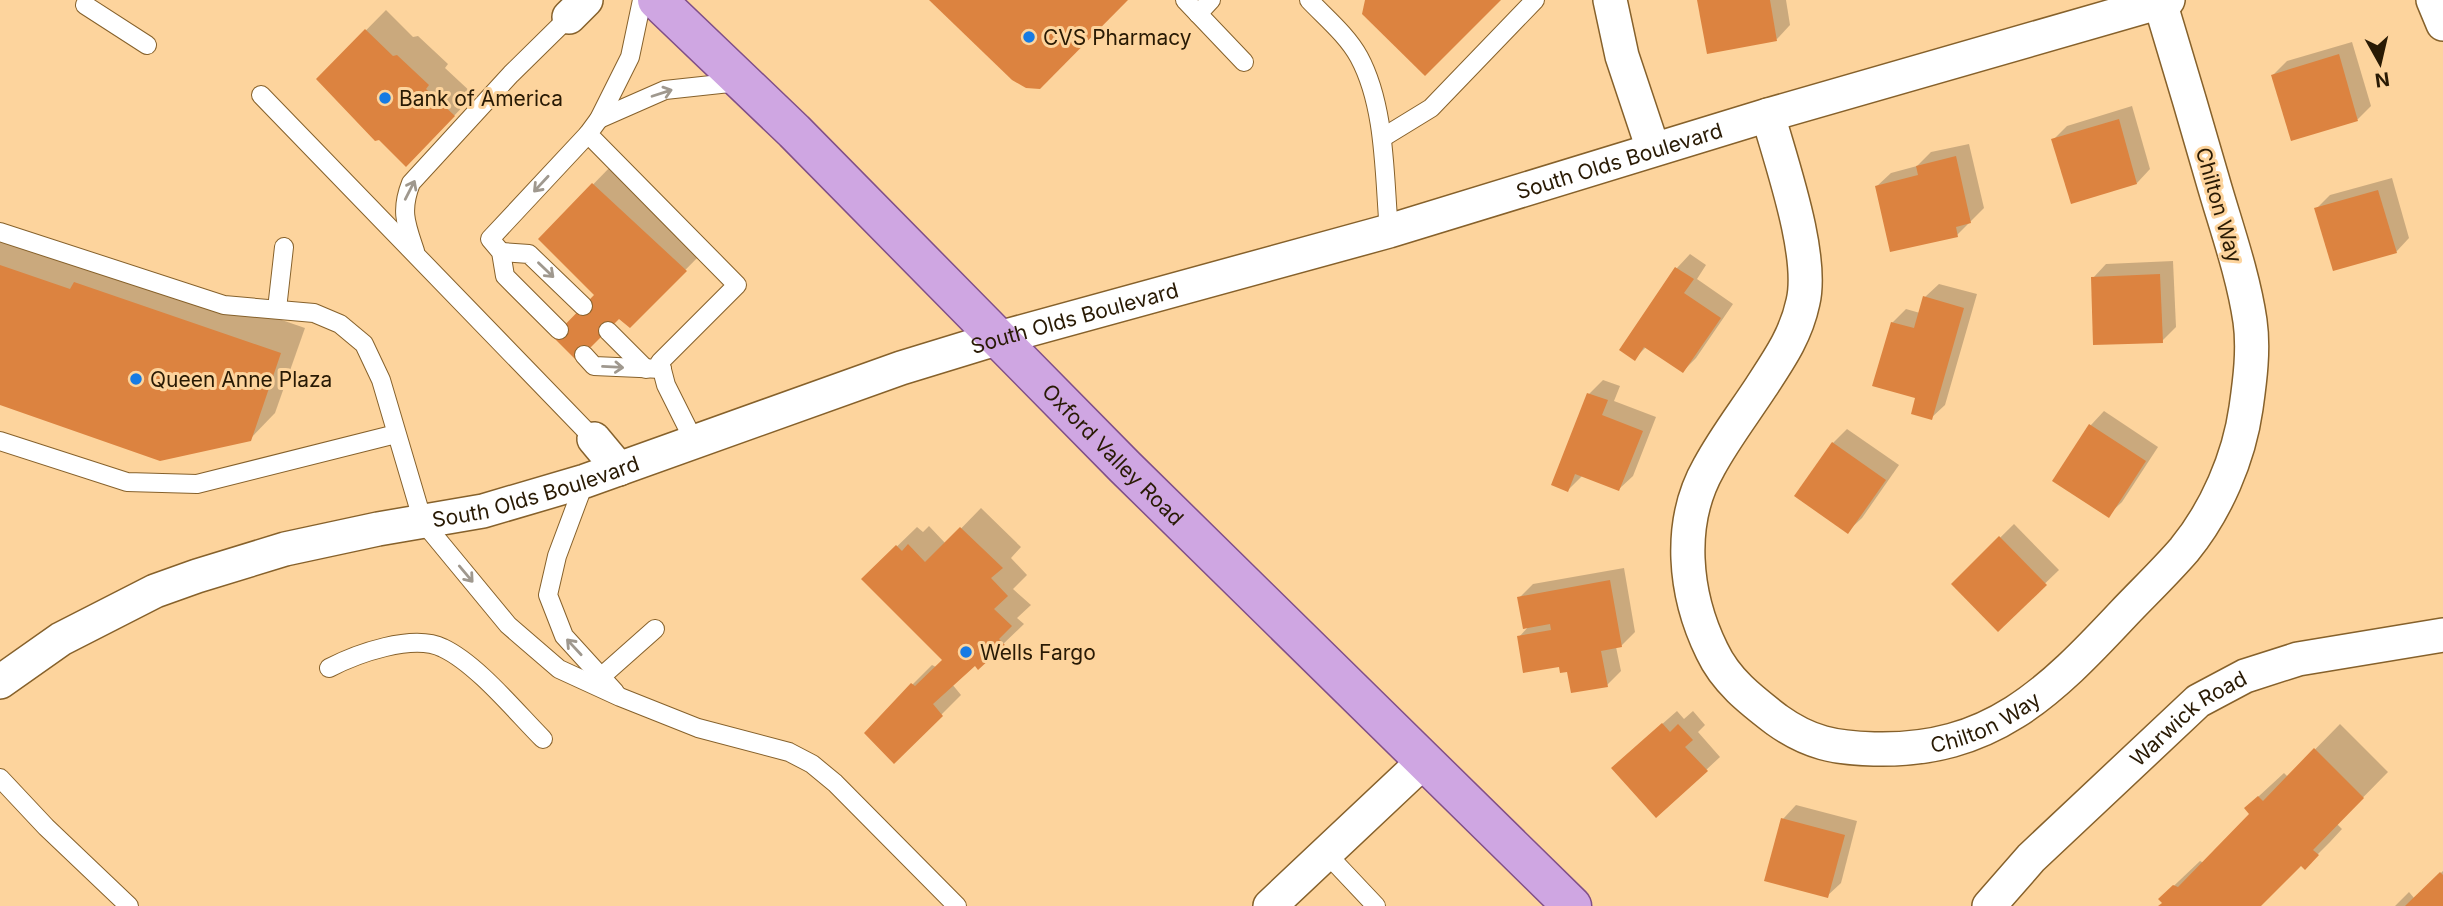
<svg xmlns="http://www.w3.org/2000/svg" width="2443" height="906" font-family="Inter,sans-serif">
	<rect width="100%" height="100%" fill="#fdd49d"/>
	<g fill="#0003">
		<path d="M1699,0H1786L1790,25L1777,39Z"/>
		<path d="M386,10L413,37L418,36L448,64L445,68L474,95L426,145L318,79Z"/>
		<path d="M2352,42L2371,106L2358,119L2292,138L2273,75L2287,61Z"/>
		<path d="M2132,106L2150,169L2137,183L2053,140L2067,126Z"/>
		<path d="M1969,144L1984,208L1957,235L1877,186L1891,173L1917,166L1931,152Z"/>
		<path d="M613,164L705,250L630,326L540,239Z"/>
		<path d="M2392,178L2409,238L2396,252L2316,209L2330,195Z"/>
		<path d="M0,232L101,258L305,328L275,413L250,439L0,403Z"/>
		<path d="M1690,254L1706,265L1697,279L1733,304L1696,358L1683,371L1646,347L1634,359L1621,349L1677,268Z"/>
		<path d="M2173,261L2176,327L2162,341L2093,278L2106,264Z"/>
		<path d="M1939,284L1977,294L1945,405L1931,418L1918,397L1892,323L1906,309L1920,313L1925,297Z"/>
		<path d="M1603,380L1620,386L1614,401L1656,417L1633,476L1619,489L1583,475L1568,490L1589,394Z"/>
		<path d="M2104,411L2158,447L2122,502L2108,515L2055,480L2091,425Z"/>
		<path d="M1847,429L1899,465L1862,518L1848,531L1796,495L1833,443Z"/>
		<path d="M981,508L1021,547L1011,558L1027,575L1013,589L1031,605L1017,618L1024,624L978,668L975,663L952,684L961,695L894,762L912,685L932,665L936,667L944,660L884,559L917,527L923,532L929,526L946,544Z"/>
		<path d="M2014,524L2059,570L1998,629L1953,584Z"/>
		<path d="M1624,568L1635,632L1621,646L1616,647L1621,671L1607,685L1569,670L1519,637L1529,626L1519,598L1533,584Z"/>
		<path d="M1677,711L1684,719L1693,711L1705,725L1698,732L1720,757L1706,770L1627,755Z"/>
		<path d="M2340,724L2388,772L2337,824L2342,829L2330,842L2305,867L2301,863L2259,906H2161L2164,902L2160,899L2200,861L2204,863L2251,815L2246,808L2284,773L2288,777Z"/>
		<path d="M1796,805L1857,821L1841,883L1827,896L1783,819Z"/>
		<path d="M2443,871V906H2395L2409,892L2414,898Z"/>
	</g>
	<g fill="#dc8340">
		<path d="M929,0H1128L1040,89L1026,88L1012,80Z"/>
		<path d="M1365,0H1501L1425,76L1362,14Z"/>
		<path d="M1697,0H1770L1777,41L1707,54Z"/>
		<path d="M365,29L393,56L397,55L429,85L426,89L455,116L406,167L379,140L375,141L316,79Z"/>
		<path d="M2339,54L2358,121L2291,141L2271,75Z"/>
		<path d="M2119,119L2137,184L2071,204L2051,139Z"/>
		<path d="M1956,156L1971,223L1956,227L1958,237L1890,252L1875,186L1918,175L1916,166Z"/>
		<path d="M592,183L687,271L630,328L619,319L577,361L553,337L594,295L538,239Z"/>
		<path d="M2378,190L2397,253L2333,271L2314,208Z"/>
		<path d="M0,265L70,289L74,282L281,353L251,441L160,461L0,405Z"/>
		<path d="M1675,267L1694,279L1684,293L1721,318L1683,373L1644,347L1635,361L1619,350Z"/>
		<path d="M2160,274L2163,343L2093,345L2091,277Z"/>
		<path d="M1923,296L1964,308L1932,420L1911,414L1915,398L1872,386L1891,322L1914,328Z"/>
		<path d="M1587,393L1608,400L1602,415L1643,431L1619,491L1575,474L1568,492L1551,485Z"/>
		<path d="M2089,424L2146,461L2109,518L2052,481Z"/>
		<path d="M1832,442L1886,480L1848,534L1794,496Z"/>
		<path d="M960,527L1003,568L991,578L1008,596L994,609L1012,626L999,639L1005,645L978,670L975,666L933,704L943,716L894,764L864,733L911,683L915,686L942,660L861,579L896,545L902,551L908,544L925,562Z"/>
		<path d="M1999,536L2047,585L1998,632L1951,584Z"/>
		<path d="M1610,580L1622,647L1601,651L1608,687L1571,693L1567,672L1560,673L1559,667L1523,673L1517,636L1551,630L1550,624L1523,629L1517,597Z"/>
		<path d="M1662,723L1670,732L1678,724L1693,740L1685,747L1708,771L1656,818L1611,768Z"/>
		<path d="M2314,748L2364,798L2313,850L2319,855L2305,870L2301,866L2261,906H2158L2162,903L2158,899L2173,885L2178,887L2249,814L2244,808L2258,796L2263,801Z"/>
		<path d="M1781,818L1845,835L1828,898L1764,881Z"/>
		<path d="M2440,872L2443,875V906H2405Z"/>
	</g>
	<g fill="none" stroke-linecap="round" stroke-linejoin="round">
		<defs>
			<g id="lane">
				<path d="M642,0L630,57L599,119L588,134L737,285L660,362L666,385L694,441"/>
				<path d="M1185,0L1244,62"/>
				<path d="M1309,0C1325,17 1347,35 1359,57C1386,107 1384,176 1389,231"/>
				<path d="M85,5L147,45"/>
				<path d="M1198,14L1211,0"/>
				<path d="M261,95L594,439"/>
				<path d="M599,119L665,90L739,82"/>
				<path d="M1382,138L1431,108L1535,0"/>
				<path d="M0,232L224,305L314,313L340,324L364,344L381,380L423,522L508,625L559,669L620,697L698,728L789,752L812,764L835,783L957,906"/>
				<path d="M415,251C406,224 400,211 411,183L511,74L569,17"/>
				<path d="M501,252L529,254L583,306"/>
				<path d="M277,309L284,247"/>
				<path d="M559,330L505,276L501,252L490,239L588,134"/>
				<path d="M608,331L646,369"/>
				<path d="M584,355L594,366L662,369"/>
				<path d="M0,441L127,482L197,484L396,434"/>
				<path d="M585,481L557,556L548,595L564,636L615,692"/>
				<path d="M329,668C356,654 413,633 443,648C477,664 516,712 543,739"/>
				<path d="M602,676L655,629"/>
				<path d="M0,778L46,827L129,906"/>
				<path d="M1325,852L1376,906"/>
			</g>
			<g id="street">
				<path d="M1610,0L1622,56L1653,149"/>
				<path d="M2433,0L2443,24"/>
				<path d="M569,17L586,0"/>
				<path id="s1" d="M1768,115C1781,162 1814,255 1803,302C1796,335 1780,358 1761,387C1744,413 1724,439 1709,467C1677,523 1684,594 1712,651C1726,681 1751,700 1777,720C1809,743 1835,748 1874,749C1991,752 2049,693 2124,613C2144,592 2165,572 2184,550C2216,511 2239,458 2246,408C2250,380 2254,349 2250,321C2243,273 2225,224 2212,178C2195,119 2178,61 2160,2"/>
				<path d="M594,439L619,469"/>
				<path id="s2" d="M0,682L61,639L155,591L197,576L285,549L378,529L483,511L585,481L901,368L999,338L1389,231L1768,115L2168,0"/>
				<path d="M1270,906L1424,761"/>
				<path id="s3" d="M1989,906L2031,858L2198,701L2245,676L2298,659L2443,635"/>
			</g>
			<g id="primary">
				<path id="s4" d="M657,0L794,131L1125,467L1572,906"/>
			</g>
		</defs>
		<use href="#lane" stroke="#86612b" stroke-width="20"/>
		<use href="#street" stroke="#86612b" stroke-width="36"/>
		<use href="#primary" stroke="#804f87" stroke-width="41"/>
		<use href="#lane" stroke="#fff" stroke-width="18"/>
		<use href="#street" stroke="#fff" stroke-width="33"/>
		<use href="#primary" stroke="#cfa6e2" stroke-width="38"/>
	</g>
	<defs><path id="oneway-shaft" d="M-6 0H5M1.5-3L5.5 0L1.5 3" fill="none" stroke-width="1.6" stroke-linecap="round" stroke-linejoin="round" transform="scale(1.75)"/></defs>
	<g stroke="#9f988e">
		<use href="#oneway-shaft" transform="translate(662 93) rotate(-18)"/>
		<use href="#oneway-shaft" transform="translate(541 184) rotate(133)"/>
		<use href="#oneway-shaft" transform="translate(410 190) rotate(-63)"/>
		<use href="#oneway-shaft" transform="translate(546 270) rotate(44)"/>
		<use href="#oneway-shaft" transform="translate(613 367) rotate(3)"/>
		<use href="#oneway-shaft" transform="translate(466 574) rotate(50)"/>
		<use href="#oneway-shaft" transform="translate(574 647) rotate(-133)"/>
	</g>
	<g fill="#177be3" stroke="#fdd49d" stroke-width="2.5">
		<circle cx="1029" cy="37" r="7"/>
		<circle cx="385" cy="98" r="7"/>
		<circle cx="136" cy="379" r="7"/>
		<circle cx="966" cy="652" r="7"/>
	</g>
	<g text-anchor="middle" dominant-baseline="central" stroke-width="6" stroke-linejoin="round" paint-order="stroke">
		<g font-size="21" fill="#291a04" stroke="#fdd49d" text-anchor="start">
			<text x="1043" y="37">CVS Pharmacy</text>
			<text x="399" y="98">Bank of America</text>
			<text x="150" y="379">Queen Anne Plaza</text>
			<text x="980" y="652">Wells Fargo</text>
		</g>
		<g font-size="21" fill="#291a04" stroke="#fdd49d">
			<text stroke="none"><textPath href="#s2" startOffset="1708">South Olds Boulevard</textPath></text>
			<text transform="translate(2219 205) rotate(74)">Chilton Way</text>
			<text stroke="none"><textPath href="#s2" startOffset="1141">South Olds Boulevard</textPath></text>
			<text stroke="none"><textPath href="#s4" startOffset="644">Oxford Valley Road</textPath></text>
			<text stroke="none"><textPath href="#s2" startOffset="574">South Olds Boulevard</textPath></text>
			<text stroke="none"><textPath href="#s1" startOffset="889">Chilton Way</textPath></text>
			<text stroke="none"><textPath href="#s3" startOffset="275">Warwick Road</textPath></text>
		</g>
	</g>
	<g transform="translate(2380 63) rotate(172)" stroke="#fdd49d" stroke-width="5" paint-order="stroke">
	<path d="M0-5L12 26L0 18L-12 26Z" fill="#291a04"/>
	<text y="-10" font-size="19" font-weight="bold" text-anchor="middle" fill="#291a04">N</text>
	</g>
</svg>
